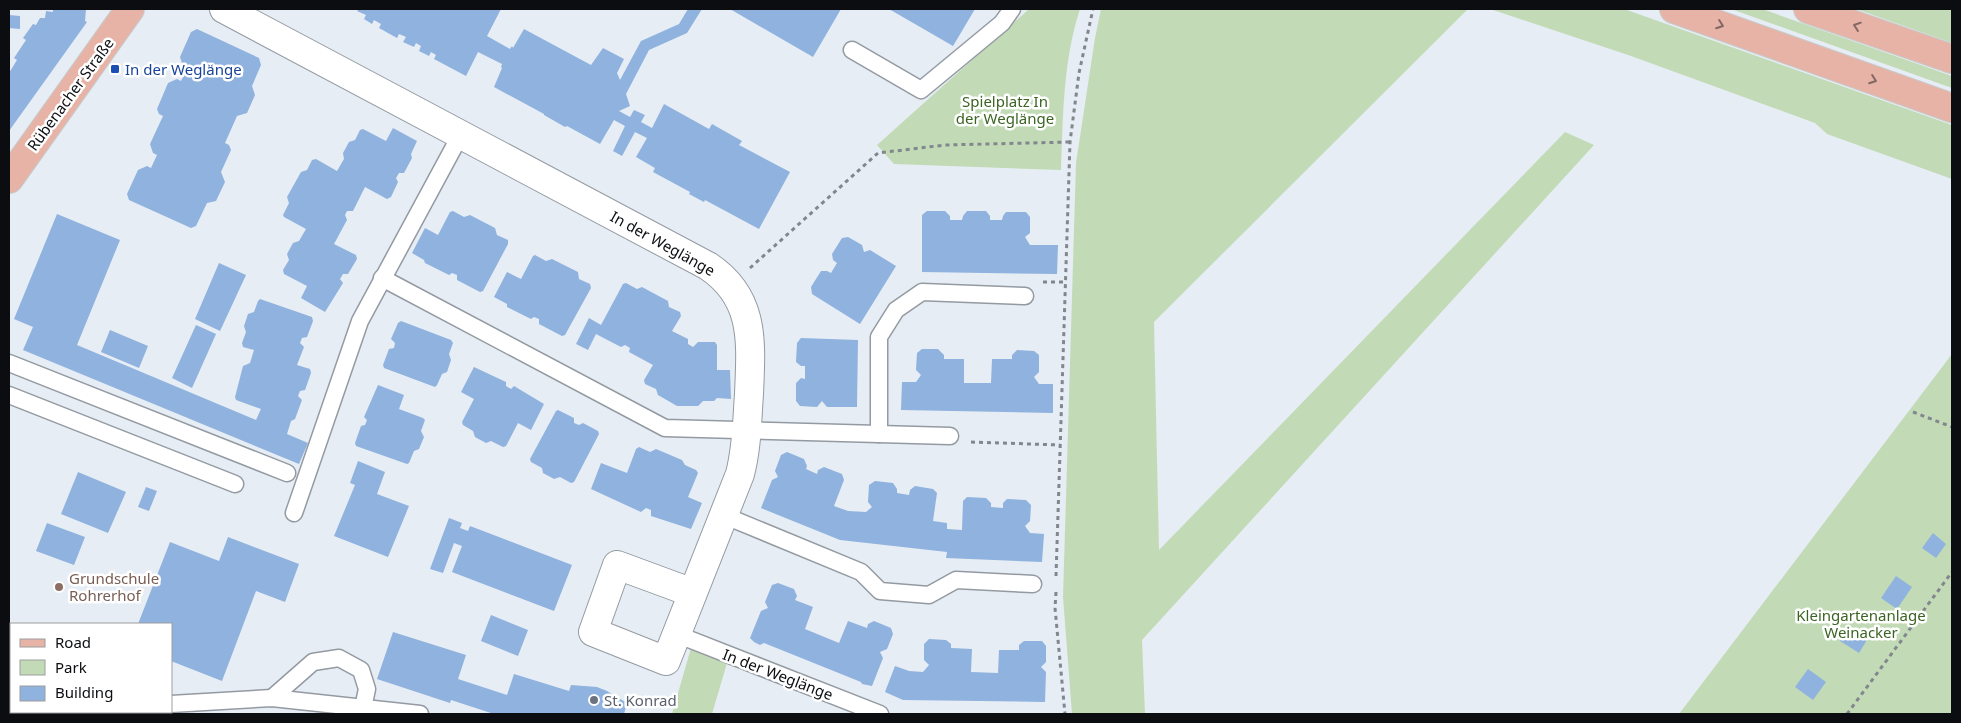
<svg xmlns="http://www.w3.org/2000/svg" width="1961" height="723" font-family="'Noto Sans',sans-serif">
	<rect width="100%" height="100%" fill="#e6edf5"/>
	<g fill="#c2dbb6">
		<path d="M1029,9H1080C1063,61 1063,116 1061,170L894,164L877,145Z"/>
		<path d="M1101,9H1468L1154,322L1159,550L1565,132L1594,145L1142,640L1145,714H1072L1063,597L1076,163L1095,38Z"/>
		<path d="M1490,9H1624L1952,125V179L1827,134L1815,123L1631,56Z"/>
		<path d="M1731,9H1762L1952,76V88Z"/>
		<path d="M1856,9H1952V44V43Z"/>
		<path d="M1952,354V714H1679Z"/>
		<path d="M691,648L727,663L712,714H672Z"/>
	</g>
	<g fill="#8fb2de">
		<path d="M53,9H86L85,21L87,22L9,131V73L17,60L14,58L26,40L23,38L33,24L36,25L40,18H45L46,11L53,12Z"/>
		<path d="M359,9H501L487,36L510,49L512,46L513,48L524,29L591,65L603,48L624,59L617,73L620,80L641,41L679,24L688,9H702L687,33L649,50L626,94L630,106L619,111L630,117L634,110L645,115L641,122L652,128L664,104L709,129L712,124L742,141L739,145L790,172L759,229L705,200L704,202L689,194L690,192L653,172L655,168L636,157L647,138L635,132L622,156L613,151L625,126L614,120L600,144L567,126L565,127L544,115V114L494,87L502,68L501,67L502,64L478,52L466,76L434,59L436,55L431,52L429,56L419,51L421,46L416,43L414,47L403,42L406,37L399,34L397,38L379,28L381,24L374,20L372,24L364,19L366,15L357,11Z"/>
		<path d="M730,9H841L813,57Z"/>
		<path d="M889,9H975L953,46Z"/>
		<path d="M9,15L20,16V29L9,28Z"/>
		<path d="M197,29L259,58L261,65L252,86L255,95L247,113L237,116L225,143L229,145L231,150L221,172L225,182L216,201L207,203L196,226L191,228L129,200L127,194L138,170L147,166L151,168L157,155L153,153L150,144L163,116L159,114L157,109L168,83L177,79L181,81L187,68L183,66L180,57L191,32Z"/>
		<path d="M393,128L417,141L411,154L412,158L404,173H399L396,178L398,182L391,197L387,199L365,187L353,211H347L345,215L347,220L334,244L356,255L357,259L348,274H343L340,279L343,283L325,312L301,298L307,286L284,274L283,270L289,260L287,254L293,243L299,241L306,229L284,217L283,215L289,203L287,197L301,172L307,170L312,160L316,159L337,171L344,159L343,153L349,142L355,140L360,130L363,129L386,141Z"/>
		<path d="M453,211L464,217L470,215L495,228L497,235L508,240V244L483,291L480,292L457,280V275L452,273L449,275L425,263L424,260L412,253L425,228L438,235L450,212Z"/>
		<path d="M927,211H945L950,216V220H962L963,216L967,211H986L990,216V220H1002L1003,216L1006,212H1026L1030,217V233L1025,237L1030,245H1058L1057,274L922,272V215Z"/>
		<path d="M57,214L120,240L77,345L256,420L261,409L236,400L235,397L243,366L250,363L254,350L243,347L242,343L246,332L244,326L248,314L254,312L258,301L260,299L312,317L313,321L307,337L302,338L300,343L304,347L297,365L310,369L311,373L305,390L300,391L298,396L302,400L295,419L291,421L287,434L308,443L299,464L23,350L33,327L14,319Z"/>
		<path d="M848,237L862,245L864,252L870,250L896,266L860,324L812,294L811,287L821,271H827L831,273L837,263L833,260L832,254L842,238Z"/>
		<path d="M535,255L546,261L552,259L578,272L579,279L590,284L591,288L565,335L562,336L539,324V319L534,317L531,319L507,307V304L494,297L507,272L521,279L533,256Z"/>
		<path d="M219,263L246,275L220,331L195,319Z"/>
		<path d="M626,283L637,289L642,287L668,301L669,307L680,312L681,316L672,331L688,339V344L693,347L698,342H715L717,345V370H730L731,399L717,398L714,401H703L698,406H677L658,395L656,389L645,384L644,380L653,365L629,352L630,348L625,345L621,347L596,334L588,350L576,344L589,318L601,325L623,284Z"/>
		<path d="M401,321L451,340L453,343L449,354L451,360L447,372L442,374L437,385L435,387L384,368L383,365L389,349L394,348L395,343L391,339L398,323Z"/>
		<path d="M196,325L216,334L192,388L172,378Z"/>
		<path d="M110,330L148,346L139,368L101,352Z"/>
		<path d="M801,338L858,340L857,407H827L822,401L817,407L800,406L796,401V383L801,378L805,379V366H801L796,362L797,343Z"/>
		<path d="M922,349H938L944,355V359H964V383H991L992,359H1012V355L1017,350L1034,351L1039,355V372L1034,377L1039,384H1053V413L901,410L902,382H916L921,375L916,370L917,353Z"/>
		<path d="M474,367L506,382V386L511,389L514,386L544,404L531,430L518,423L506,446L503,447L491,441L486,443L475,437L473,431L463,425L462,422L474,399L461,392Z"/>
		<path d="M378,385L404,395L399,409L423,418L425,420L421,431L424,437L419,449L414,451L409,463L407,464L356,446L355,443L361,426L365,425L367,420L364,417Z"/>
		<path d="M558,410L574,418V423L579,425L583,423L598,431L599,434L574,482L571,483L560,477L554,479L543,473L542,468L531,462L530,459L556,411Z"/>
		<path d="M639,447L650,452L656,449L682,460L685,465L696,470L698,473L688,497L702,503L691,529L651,516V510L646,508L641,512L591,489L601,463L627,473L636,449Z"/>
		<path d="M787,452L804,459L807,466L806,469L817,474L818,470L824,467L842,474L844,480L834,506L848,511L866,512L872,507L868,502L869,485L875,481L893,483L897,489V493L909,495L910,490L915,486L933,489L937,493L933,521L947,523V529L962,530L963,501L967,497L986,498L991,503V507L1003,508V503L1007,499L1026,500L1031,505L1030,521L1025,526L1030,533L1044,534L1042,562L946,558L947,552L840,540L761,508L772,480L778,477L775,471L781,455Z"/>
		<path d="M358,461L385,472L377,494L409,506L388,557L334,536L355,485L350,483Z"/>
		<path d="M78,472L126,492L108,533L61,514Z"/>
		<path d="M146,487L157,491L149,511L138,507Z"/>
		<path d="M449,518L462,523L460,528L468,531L470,526L572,565L554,611L452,572L462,546L454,543L443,573L430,569Z"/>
		<path d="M47,523L85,537L74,565L36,551Z"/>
		<path d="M1933,533L1946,544L1936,558L1922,548Z"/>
		<path d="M228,537L299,564L285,602L256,591L222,681L171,661V624H138L170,542L219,561Z"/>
		<path d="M1896,576L1912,587L1897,609L1881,598Z"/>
		<path d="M778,583L794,589L797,596L795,600L813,607L805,629L839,643L848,621L867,628L868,624L874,621L891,628L893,634L887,649L880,652L883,658L872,686L862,684L861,682L764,643L760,645L754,642L750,638L761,611L768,608L765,602L772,585Z"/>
		<path d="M491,615L528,630L518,656L481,641Z"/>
		<path d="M1849,628L1867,640L1859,653L1840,641Z"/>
		<path d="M393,632L466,655L458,679L507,695L514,674L569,691L571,685L597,687L607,691L627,703L624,714H494L451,700L450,703L377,679Z"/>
		<path d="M929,639L946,640L951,644V648L972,649L971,672L998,673L999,650H1019V645L1024,641H1042L1046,646V662L1041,667L1046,672L1045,702L903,700L885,692L895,666L909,671L923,672L929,665L924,660V644Z"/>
		<path d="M1808,669L1826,682L1813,700L1795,687Z"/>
	</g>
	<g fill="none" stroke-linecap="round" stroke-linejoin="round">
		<defs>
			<g id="service">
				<path d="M852,50L921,90L1002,23L1012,9"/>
				<path d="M382,278L665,428L950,436"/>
				<path d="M9,363L287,473"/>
				<path d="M9,395L235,484"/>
				<path d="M879,434V337L896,310L922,292L1025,296"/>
				<path d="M294,513L360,321L461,134"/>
				<path d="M723,515L861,572L880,591L929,595L956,580L1033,584"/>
				<path d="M676,634L880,714"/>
				<path d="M9,685H11"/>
				<path d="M272,698L313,662L339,658L361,670L367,689L363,708"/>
				<path d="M171,704L272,698L420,714"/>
			</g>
			<path id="minor" d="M224,9L708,266C756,298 751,343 749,394C747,421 747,447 740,474L666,661L593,632L617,565L693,593"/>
			<g id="primary">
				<path d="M1674,9L1952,108"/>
				<path d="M1808,9L1952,59"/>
				<path d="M9,179L130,9"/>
			</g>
		</defs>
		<use href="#service" stroke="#949aa2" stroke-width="19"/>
		<use href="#minor" stroke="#949aa2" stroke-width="30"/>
		<use href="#primary" stroke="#c9caca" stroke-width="30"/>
		<g stroke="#82878d" stroke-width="3" stroke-dasharray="4 4" stroke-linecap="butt">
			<path d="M750,268L878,153L945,145L1070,142"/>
			<path d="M1043,282H1065"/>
			<path d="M1913,412L1952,427"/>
			<path d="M971,442L1060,445"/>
			<path d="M1056,576L1070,142L1079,73L1093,9"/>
			<path d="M1056,592L1055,608L1065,714"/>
			<path d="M1847,714L1952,572"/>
		</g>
		<use href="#service" stroke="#fff" stroke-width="16"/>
		<use href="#minor" stroke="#fff" stroke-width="28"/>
		<use href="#primary" stroke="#e6b3a6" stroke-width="28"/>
	</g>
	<defs><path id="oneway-chevron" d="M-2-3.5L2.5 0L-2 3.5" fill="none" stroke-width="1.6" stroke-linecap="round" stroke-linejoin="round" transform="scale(1.25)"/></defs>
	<g stroke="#836862">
		<use href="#oneway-chevron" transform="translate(1720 25) rotate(20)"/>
		<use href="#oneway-chevron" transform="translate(1857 26) rotate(-161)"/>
		<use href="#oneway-chevron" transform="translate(1873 80) rotate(20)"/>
	</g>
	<rect fill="#1a4fb4" stroke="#fff" stroke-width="2" x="110" y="64" width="10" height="10" rx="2.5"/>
	<circle fill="#8d6e63" stroke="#fff" stroke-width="2" cx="59" cy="587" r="5"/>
	<circle fill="#6b7280" stroke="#fff" stroke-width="2" cx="594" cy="700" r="5"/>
	<g text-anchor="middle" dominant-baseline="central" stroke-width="5" stroke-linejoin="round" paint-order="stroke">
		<g font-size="15" fill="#164399" stroke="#fff" text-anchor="start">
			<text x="125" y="69">In der Weglänge</text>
		</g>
		<g font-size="15" fill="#0b0d10" stroke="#fff">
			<text transform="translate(70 94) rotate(-54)">Rübenacher Straße</text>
			<text transform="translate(663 243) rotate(29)">In der Weglänge</text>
			<text transform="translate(778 674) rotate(21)">In der Weglänge</text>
		</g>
		<g font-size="15" fill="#3b6423" stroke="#fff">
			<text x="1005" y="101">Spielplatz In<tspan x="1005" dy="17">der Weglänge</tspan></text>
			<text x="1861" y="615">Kleingartenanlage<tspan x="1861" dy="17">Weinacker</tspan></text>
		</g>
		<g font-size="15" fill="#785e54" stroke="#fff" text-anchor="start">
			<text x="69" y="578">Grundschule<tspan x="69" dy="17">Rohrerhof</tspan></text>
		</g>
		<g font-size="15" fill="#5b616d" stroke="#fff" text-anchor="start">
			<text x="604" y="700">St. Konrad</text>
		</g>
	</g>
	<rect width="1961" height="723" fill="none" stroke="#0b0d10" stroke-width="20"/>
	<rect x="10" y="623" width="162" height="90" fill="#ffffff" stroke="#9d9e9f"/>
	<rect x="20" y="639" width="25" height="8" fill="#e6b3a6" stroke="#9d9e9f"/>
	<text x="55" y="648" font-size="15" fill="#0b0d10">Road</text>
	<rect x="20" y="660" width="25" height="15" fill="#c2dbb6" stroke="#9d9e9f"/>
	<text x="55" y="673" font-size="15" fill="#0b0d10">Park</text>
	<rect x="20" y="686" width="25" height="15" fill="#8fb2de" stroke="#9d9e9f"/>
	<text x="55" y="698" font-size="15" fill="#0b0d10">Building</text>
</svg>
